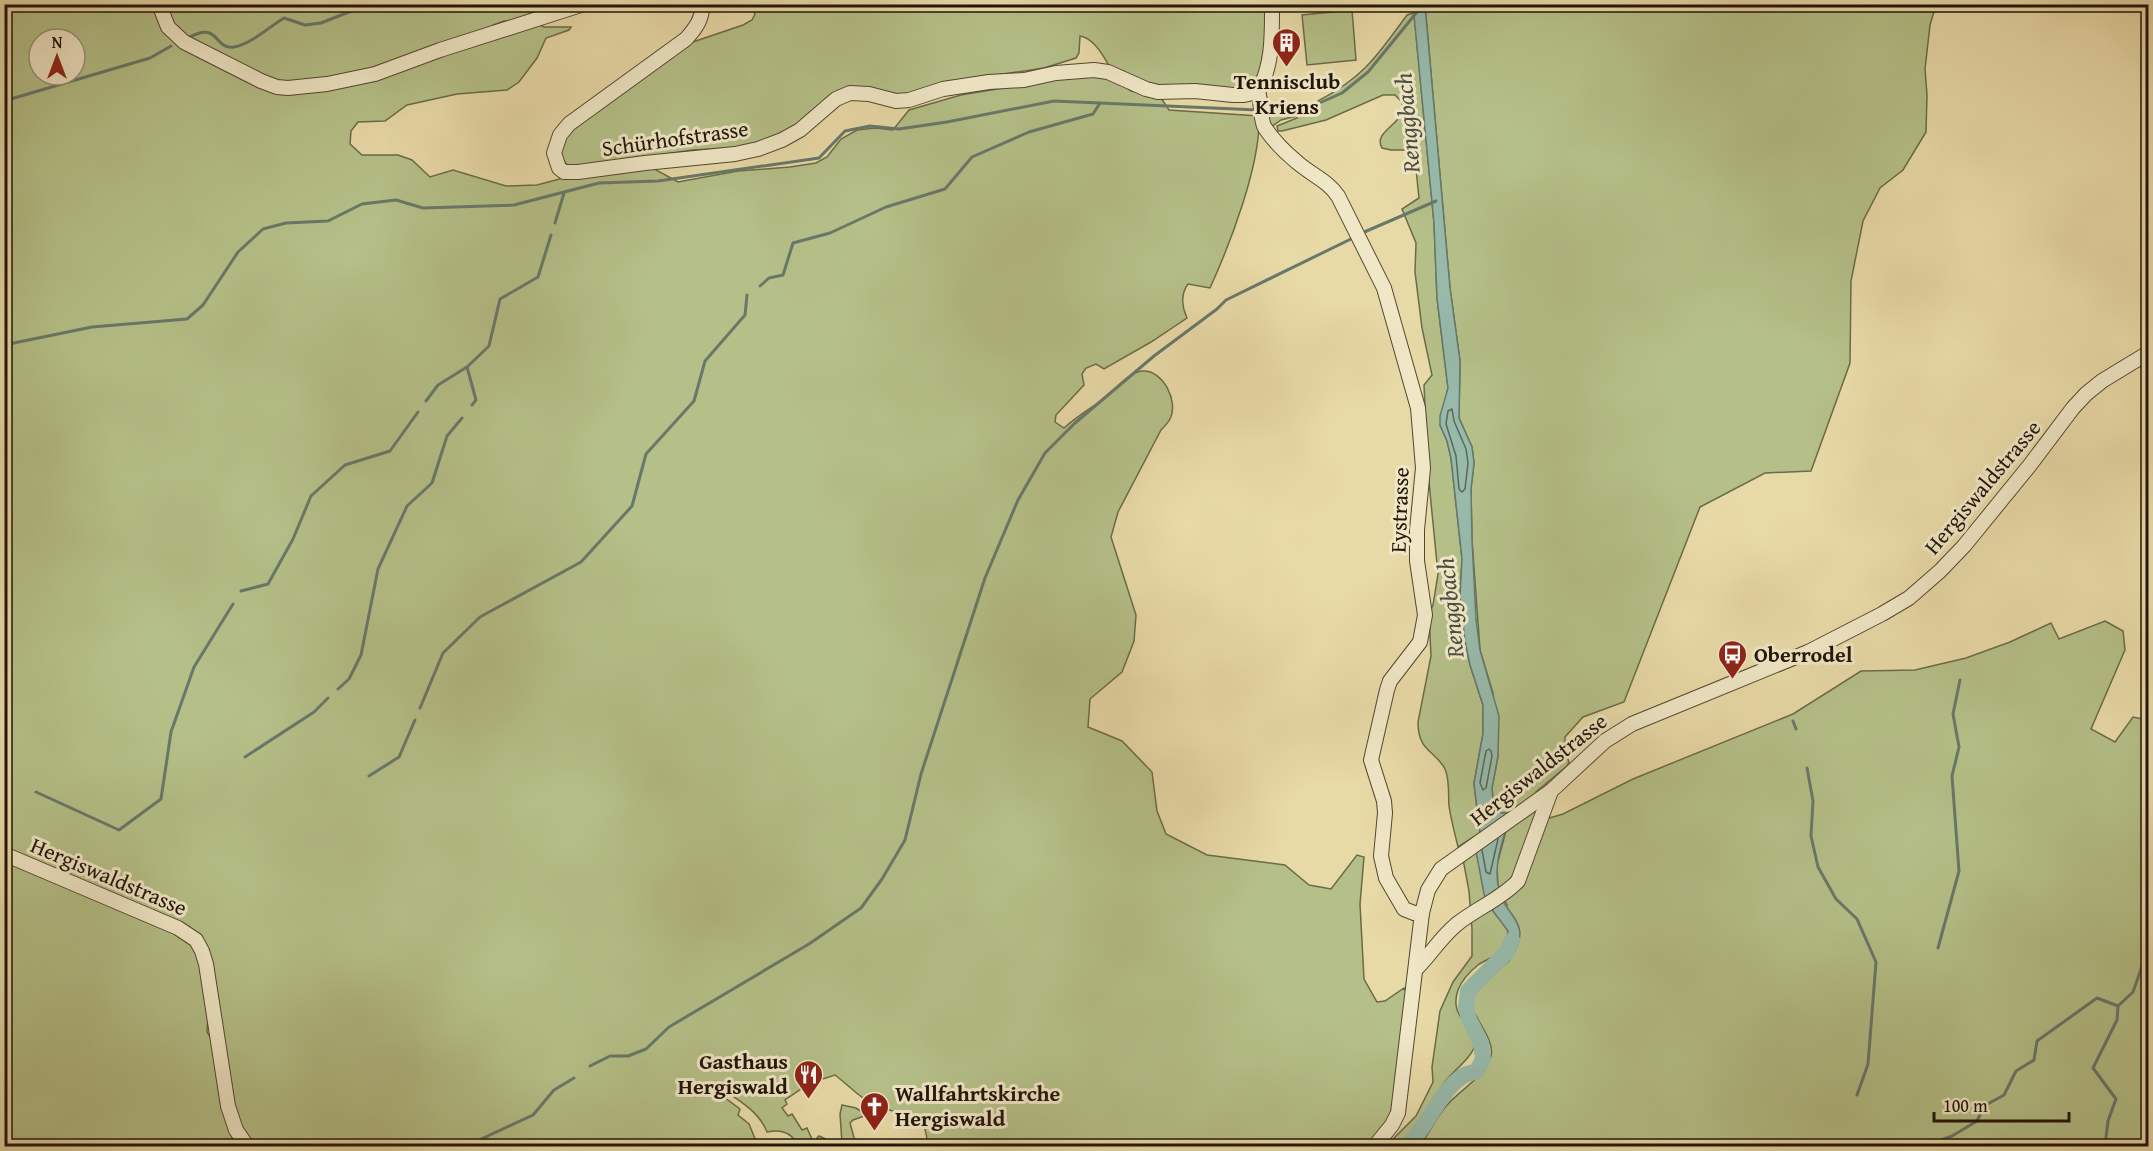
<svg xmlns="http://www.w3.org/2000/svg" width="2153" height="1151" font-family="'Gentium Book Plus',serif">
	<rect width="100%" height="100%" fill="#e8daa7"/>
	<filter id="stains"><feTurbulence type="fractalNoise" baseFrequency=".00333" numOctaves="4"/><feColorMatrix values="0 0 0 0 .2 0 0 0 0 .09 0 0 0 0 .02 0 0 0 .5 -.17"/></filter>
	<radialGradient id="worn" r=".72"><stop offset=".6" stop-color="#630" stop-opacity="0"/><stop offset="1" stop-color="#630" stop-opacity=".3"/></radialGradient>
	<g fill="#b5c088" stroke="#6b6a49" stroke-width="1.5" fill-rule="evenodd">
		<path d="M4,5H156L166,32L296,90L538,24L544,27H571L569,30L546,38L537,58L519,82L507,90L457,94L407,105L385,121L358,122L351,131L350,144L362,155H398L412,160L430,177L453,170L506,186L537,185L571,176L649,166L678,182L738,171L790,167L816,163L827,157L841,139L857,130L875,128L893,130L909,110L961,95L1063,78L1110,76L1131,91L1159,95L1169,110L1259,116C1261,164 1230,244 1210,288L1188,284C1180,295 1182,307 1187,318L1151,342L1104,369L1096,364L1086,368L1082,374L1084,385L1056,415L1055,422L1064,428C1077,416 1091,408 1105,398C1116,389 1128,373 1142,371C1163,369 1179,402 1170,419C1168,423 1164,427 1161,430L1118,512L1111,537L1136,615L1134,641L1122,672L1090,699L1088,727L1122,741L1152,772L1157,811L1166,834L1207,855L1285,865L1309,885L1331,889L1357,855L1364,857L1360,904L1364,979L1377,1002L1385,1001L1404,988L1407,993L1394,1097L1390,1116L1369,1146H927C929,1107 896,1117 872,1104C859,1097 847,1084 835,1075L810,1083L785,1100L787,1104L782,1108L788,1116L792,1114L802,1130L807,1128L815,1146H798C792,1132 781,1129 767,1132C759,1111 737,1099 719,1087L712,1091L721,1095L740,1109L738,1115L749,1124L758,1146H251L236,1120L203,943L5,850ZM39,39H75V75H39Z"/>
		<path d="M163,5H580L522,22L504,21L493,25L490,31L339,79L280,82L212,54L174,29Z"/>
		<path d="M750,5H1268L1267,48L1256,82L1239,91L1154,86L1134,79L1124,71L1110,68C1104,56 1094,38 1080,36L1079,53L1076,58L1044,68L963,80L905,95L852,90L787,133L745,147L693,150L571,167C558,160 560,150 561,137L690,43L743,25L752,20L755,14Z"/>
		<path d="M1425,5H1936L1930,25L1925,69L1927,95L1926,132L1903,170L1880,188L1863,221L1851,281L1850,363L1811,471L1765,473L1700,507L1624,702L1583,717L1565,737V750L1569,762L1567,766L1536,792L1538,795L1512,813H1501L1497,809L1493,800L1492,788L1498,756L1493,693L1480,650L1472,540L1471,489L1474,463L1472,447L1459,418L1460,361L1450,288Z"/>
		<path d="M1352,10L1356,60L1307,65L1302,15Z"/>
		<path d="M1414,13L1434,223L1437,298L1448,388L1440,425L1447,441L1451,458L1462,559L1460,596L1465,641L1470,665L1483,705V734L1474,783L1480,833L1458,847C1455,834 1451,820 1449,806C1448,795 1450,780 1445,769C1435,750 1418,752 1418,722L1431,656L1429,614L1433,605L1438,574L1428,472L1424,385L1432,375L1422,328L1415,272L1416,243L1402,209L1419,198L1414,150H1391L1382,148C1373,133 1399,125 1402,112C1403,108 1402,105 1402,102L1395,95H1383L1326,120L1282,131H1278L1277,126L1297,118V116L1281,120L1271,127L1266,113L1319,104L1318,101C1364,77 1377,56 1407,15Z"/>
		<path d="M2105,621L2123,631L2125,650L2091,729L2115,742L2133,717L2148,720V1146H1420C1429,1133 1437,1116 1448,1104C1460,1090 1487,1075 1491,1056C1496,1035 1462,1009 1473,991C1479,982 1500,969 1509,961L1507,905L1498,887L1497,865L1506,831L1542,804L1546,819L1563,814L1633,779L1793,714L1861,671L1915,670L1966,658L2010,642L2051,623L2059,639Z"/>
		<path d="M1476,851C1479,864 1487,902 1494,912C1500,921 1510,926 1508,939C1505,954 1488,958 1478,965C1469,972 1462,980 1458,990C1448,1019 1476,1024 1475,1044C1474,1056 1451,1073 1444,1083C1432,1099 1425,1124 1411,1138C1403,1145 1397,1146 1386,1146L1416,1116L1433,1082L1432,1067L1440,1011L1453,982L1472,956V929L1469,891L1463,859Z"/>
		<path d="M4,858L153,920L197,947L208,1017L207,1032L211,1038L243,1146H5Z"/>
		<path d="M842,1105L856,1108L867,1115L853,1120L850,1123L856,1145L854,1146H820L817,1138L819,1136L839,1145L842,1143L840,1114Z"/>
	</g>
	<path fill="#97baab" stroke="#68786b" stroke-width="1.5" d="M1413,5H1425L1450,288L1460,361L1459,418L1472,447L1474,463L1471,489L1472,540L1476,619L1480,650L1499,716L1498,756L1492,788L1493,800L1497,809L1501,813H1512C1504,835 1494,861 1498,885C1503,919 1537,920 1509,961L1497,954L1505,946L1508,931L1493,911L1484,894L1476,851L1480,833L1474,783L1483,734V705L1470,665L1465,641L1460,596L1462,559L1451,458L1447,441L1440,425V416L1448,388L1437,298L1434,223Z"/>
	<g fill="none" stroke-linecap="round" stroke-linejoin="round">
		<g stroke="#5c675a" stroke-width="1.5">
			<path d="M1452,409L1454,421L1466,449L1468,463L1465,489L1462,492L1459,489L1456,456L1446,424L1448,411Z"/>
			<path d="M1489,749L1491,751L1492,756L1486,788L1483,790L1480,783L1486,751Z"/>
			<path d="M1482,850L1486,872L1490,874L1498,839"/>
		</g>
		<g stroke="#68786b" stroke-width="3">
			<path d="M188,38C220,20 213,50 234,47C251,44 269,27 284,18L305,25L321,23L359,8L383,7L419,10L466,4"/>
			<path d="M4,101L150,58L171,46"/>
			<path d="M1264,111L1315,105L1342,93L1368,72L1417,12"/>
			<path d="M555,223L564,193"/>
			<path d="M1362,233L1436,201"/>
			<path d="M760,286L769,278L783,275L793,243L830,233L886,207L945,189L972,157L1029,132L1093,114L1100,103"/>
			<path d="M4,345L92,327L187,319L203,305L238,252L263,229L286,223L328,221L362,204L396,200L423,208L514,205L599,183L658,181L819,158L845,131L870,126L899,129L947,122L1054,101L1258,110"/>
			<path d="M467,367L476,400L472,405"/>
			<path d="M426,401L438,385L467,367L489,346L500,299L538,277L551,235"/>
			<path d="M241,591L268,584L293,539L311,496L345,465L390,451L418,412"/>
			<path d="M338,689L349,679L361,655L378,569L407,506L432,483L447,436L462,418"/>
			<path d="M420,708L443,653L480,617L581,562L632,506L646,454L694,401L705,361L745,315L747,295"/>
			<path d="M1793,721L1796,729"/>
			<path d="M245,757L314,712L328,698"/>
			<path d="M1807,768L1813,801L1811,836L1818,867L1836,899L1857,919L1876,962L1868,1064L1857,1095"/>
			<path d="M369,776L399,757L415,720"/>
			<path d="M36,792L119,830L161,799L171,732L194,667L233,604"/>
			<path d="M1938,948L1959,871L1952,776L1959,747L1953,714L1960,680"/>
			<path d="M590,1066L610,1056H628L646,1049L669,1027L809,944L861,908L882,879L905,840L921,774L985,578L1018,500L1045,453L1075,423L1154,356L1217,309L1226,300L1355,237"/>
			<path d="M479,1140L533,1115L554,1090L574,1078"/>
			<path d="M1933,1143L1952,1136L1977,1121L1984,1106L2004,1095L2016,1071L2034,1060L2037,1041L2097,998L2118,1006"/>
			<path d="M2105,1146L2108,1121L2116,1099L2093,1068L2117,1020L2118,1006L2133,992L2148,949"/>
		</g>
		<path stroke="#97baab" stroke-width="16" d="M1406,1146C1429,1127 1439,1091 1463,1076C1467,1073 1473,1073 1477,1071L1483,1059L1481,1043L1469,1019L1466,1007L1468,991L1506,953L1512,940"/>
		<defs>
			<g id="minor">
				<path d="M159,4L168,27L184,42L261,81L277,87L288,88L327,84L375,74L440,50L584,4"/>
				<path d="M702,4C703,19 695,29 686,39L569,124L560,135L554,153L559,168L564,172H578L645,163L735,154L758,149L782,140L800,130L836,99L850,93L869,94L896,101L909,100L943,89L989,82L1024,80L1056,73L1094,70L1108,72L1146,89L1158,92L1195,91L1233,95H1244L1258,92"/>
				<path d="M1258,92C1262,102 1260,121 1265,128C1273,140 1287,154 1298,163C1312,175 1328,181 1338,196L1384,288L1418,408L1423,468L1417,530V561L1425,615L1420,642L1390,681L1387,690L1371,760L1384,801L1385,813L1381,856L1386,878L1404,909L1414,913H1422"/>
				<path d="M1258,92C1273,64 1272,36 1272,4"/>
				<path d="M4,854L178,928L196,940L202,951L206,964L228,1106L236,1130L247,1146"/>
				<path d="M1417,968C1431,954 1441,937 1457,924C1477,908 1501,899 1518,881L1551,791"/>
				<path d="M1375,1146L1392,1125L1398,1113L1422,913L1428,890L1441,869L1551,791L1605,741L1632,724L1808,652L1882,614L1909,598L1940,571L1964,546L2030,465L2073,408L2086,394L2102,381L2148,353"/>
			</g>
		</defs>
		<use href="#minor" stroke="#534631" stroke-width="16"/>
		<use href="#minor" stroke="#f0e7c6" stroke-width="14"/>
	</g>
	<defs>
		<symbol id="building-pin" viewBox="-11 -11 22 30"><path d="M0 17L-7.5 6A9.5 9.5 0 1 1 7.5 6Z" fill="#8f2418" stroke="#f0e7c6"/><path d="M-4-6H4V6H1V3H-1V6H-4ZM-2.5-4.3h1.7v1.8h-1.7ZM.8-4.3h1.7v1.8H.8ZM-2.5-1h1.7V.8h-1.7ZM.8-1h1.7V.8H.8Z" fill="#fff"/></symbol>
		<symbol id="bus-pin" viewBox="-11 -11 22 30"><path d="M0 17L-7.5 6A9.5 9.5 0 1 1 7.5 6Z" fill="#8f2418" stroke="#f0e7c6"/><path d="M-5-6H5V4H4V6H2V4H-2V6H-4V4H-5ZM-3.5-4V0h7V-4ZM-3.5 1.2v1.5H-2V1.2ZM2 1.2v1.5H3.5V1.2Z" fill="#fff"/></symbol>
		<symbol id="restaurant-pin" viewBox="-11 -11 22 30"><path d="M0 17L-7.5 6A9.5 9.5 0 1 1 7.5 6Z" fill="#8f2418" stroke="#f0e7c6"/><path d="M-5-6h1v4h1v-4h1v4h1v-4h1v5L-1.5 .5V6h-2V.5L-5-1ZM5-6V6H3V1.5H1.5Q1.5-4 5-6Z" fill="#fff"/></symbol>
		<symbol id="church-pin" viewBox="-11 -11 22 30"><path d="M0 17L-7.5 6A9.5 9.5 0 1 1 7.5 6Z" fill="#8f2418" stroke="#f0e7c6"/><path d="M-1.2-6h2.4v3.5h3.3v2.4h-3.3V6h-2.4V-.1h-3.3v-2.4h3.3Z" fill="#fff"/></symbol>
	</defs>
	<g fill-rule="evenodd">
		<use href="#building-pin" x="1270" y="26" width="33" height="45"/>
		<use href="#bus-pin" x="1716" y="638" width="33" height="45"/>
		<use href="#restaurant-pin" x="792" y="1058" width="33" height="45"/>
		<use href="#church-pin" x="858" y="1090" width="33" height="45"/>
	</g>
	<g text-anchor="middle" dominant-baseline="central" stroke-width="6" stroke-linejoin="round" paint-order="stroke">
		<g font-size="22" font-weight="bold" fill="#21140a" stroke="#f0e7c6" text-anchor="start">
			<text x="1287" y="81" text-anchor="middle">Tennisclub<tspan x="1287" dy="25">Kriens</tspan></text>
			<text x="1754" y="654">Oberrodel</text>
			<text x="788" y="1061" text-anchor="end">Gasthaus<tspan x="788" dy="25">Hergiswald</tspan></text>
			<text x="895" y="1093">Wallfahrtskirche<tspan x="895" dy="25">Hergiswald</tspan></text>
		</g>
		<g font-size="22" fill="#21140a" stroke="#f0e7c6">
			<text transform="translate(675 138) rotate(-8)">Schürhofstrasse</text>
			<text transform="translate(1982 487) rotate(-50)">Hergiswaldstrasse</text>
			<text transform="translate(1399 510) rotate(-88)">Eystrasse</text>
			<text transform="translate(1538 769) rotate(-38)">Hergiswaldstrasse</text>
			<text transform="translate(109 876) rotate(23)">Hergiswaldstrasse</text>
		</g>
		<g font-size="24" font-style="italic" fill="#4a4e42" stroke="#f0e7c6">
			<text transform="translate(1407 123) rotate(-95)">Renggbach</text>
			<text transform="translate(1450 608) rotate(-96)">Renggbach</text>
		</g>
	</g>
	<rect width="2153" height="1151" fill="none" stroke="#e8daa7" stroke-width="24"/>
	<rect x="6" y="6" width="2141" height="1139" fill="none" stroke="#21140a" stroke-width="3"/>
	<rect x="12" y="12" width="2129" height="1127" fill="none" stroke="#21140a" stroke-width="1.5"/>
	<g transform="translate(57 57)"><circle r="28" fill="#f0e7c6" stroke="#9d937b" stroke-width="1.5"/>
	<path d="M0-4.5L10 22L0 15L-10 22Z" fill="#8f2418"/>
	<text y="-9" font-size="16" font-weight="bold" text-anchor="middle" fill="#21140a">N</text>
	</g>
	<path d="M1934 1112v9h135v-9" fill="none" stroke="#21140a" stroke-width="3"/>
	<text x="1943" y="1112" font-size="18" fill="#21140a" stroke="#f0e7c6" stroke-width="4.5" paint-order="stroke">100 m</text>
	<rect width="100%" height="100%" filter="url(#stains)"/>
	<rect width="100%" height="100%" fill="url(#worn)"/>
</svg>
